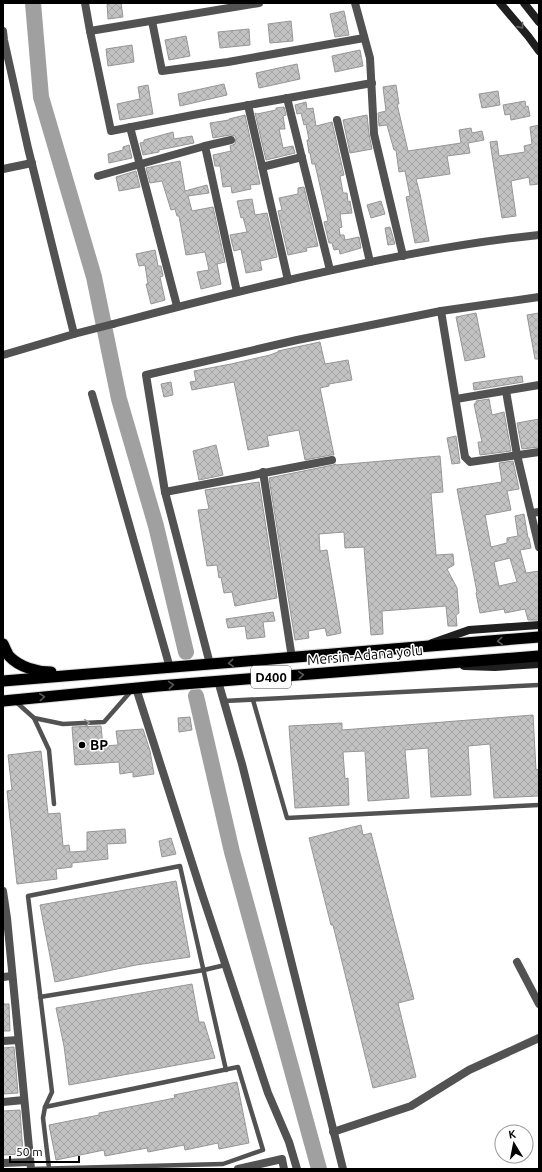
<svg xmlns="http://www.w3.org/2000/svg" width="542" height="1172" font-family="Ubuntu,sans-serif">
	<defs>
		<pattern id="building-cross-hatch" width="8" height="8" patternUnits="userSpaceOnUse"><rect width="8" height="8" fill="#c2c2c2"/><path d="M0 0l8 8M0 8l8-8" fill="none" stroke="#a5a5a5"/></pattern>
	</defs>
	<rect width="100%" height="100%" fill="#fff"/>
	<g fill="none" stroke-linecap="round" stroke-linejoin="round">
		<g stroke="#a0a0a0" stroke-width="16">
			<path d="M33,3L41,97L94,277L119,399L156,526L186,652"/>
			<path d="M196,696L232,852L319,1169"/>
		</g>
	</g>
	<g fill="url(#building-cross-hatch)" stroke="#969696" fill-rule="evenodd">
		<path d="M107,3H121L123,17L108,19Z"/>
		<path d="M344,11L349,35L335,37L330,14Z"/>
		<path d="M291,21L293,41L270,43L268,24Z"/>
		<path d="M249,29L250,45L220,48L218,32Z"/>
		<path d="M186,36L190,56L169,60L165,40Z"/>
		<path d="M132,45L134,62L108,66L106,49Z"/>
		<path d="M360,50L363,66L335,72L332,56Z"/>
		<path d="M297,64L300,79L259,88L256,73Z"/>
		<path d="M224,84L227,95L180,106L178,94Z"/>
		<path d="M148,85L153,114L120,120L117,104L140,99L138,87Z"/>
		<path d="M396,85L399,104H397L408,151L461,143L459,130L471,128L472,133L482,131L484,140L468,143L470,153L447,156L450,174L416,179L420,194L429,241L415,243L406,197L410,196L405,171L399,172L396,150H394L387,125L379,126L378,113L386,111L383,87Z"/>
		<path d="M498,91L500,105L482,108L479,94Z"/>
		<path d="M525,101L526,107L528,106L530,116L511,120L510,114L505,115L503,105Z"/>
		<path d="M306,102L307,109L313,108L316,126L332,122L344,175L340,176L343,193H347L348,202L350,201L352,213L340,214L342,227L339,228L340,235H344L345,240L359,237L361,248L340,254L339,249L334,250L332,243H329L324,222L328,221L315,164H312L310,153H309L307,140H309L306,124L304,125L301,113L297,114L295,105Z"/>
		<path d="M284,107L286,115L283,116L285,129H279L283,148L293,146L295,153L266,160L255,113L257,114L276,110V108Z"/>
		<path d="M245,115L260,184L250,185L251,189L232,193L231,186L223,187L220,166H215L213,155L231,151L230,146L235,144L236,138L235,136L230,135L213,138L210,123L229,120V119Z"/>
		<path d="M367,115L369,134L372,149L350,153L343,120Z"/>
		<path d="M539,125V184L530,185L529,177L511,181L516,216L502,218L490,142L497,141L499,156L525,152L524,146L532,144L530,127Z"/>
		<path d="M173,132L174,139L192,136L194,143L159,150V152L143,155L140,143L144,142V140Z"/>
		<path d="M129,145L132,158L109,163L108,154L123,150V147Z"/>
		<path d="M180,161L185,191L207,185L209,193L188,196L192,211L213,207L225,262L217,264L221,284L201,289L197,272L209,270L205,252L186,255L179,216H177L175,209L171,210L162,181L150,183L146,168Z"/>
		<path d="M136,171L140,187L119,191L116,177Z"/>
		<path d="M304,187L318,246L306,248L307,251L288,255L278,211L282,210L279,198L298,194V188Z"/>
		<path d="M252,199L255,215L267,213L277,257L260,261L262,270L246,273L241,249L234,251L230,235L247,232L243,217L241,218L237,201Z"/>
		<path d="M381,201L385,214L371,218L367,205Z"/>
		<path d="M390,227L395,244L388,245L385,228Z"/>
		<path d="M155,250L158,266H161L163,276L160,277L165,300L151,304L146,284H148L145,265L139,266L136,254Z"/>
		<path d="M476,313L485,357L465,361L456,317Z"/>
		<path d="M539,313V359H535L527,315Z"/>
		<path d="M320,342L325,364L348,360L352,380L329,384V386L320,388L334,455H331L305,460L299,430L267,436L269,446L248,450L234,382L192,390L190,382L196,381L194,371L231,364L270,355L278,352V351Z"/>
		<path d="M522,376L523,382L474,390L473,383Z"/>
		<path d="M171,382L173,395L164,397L161,384Z"/>
		<path d="M489,399L492,415L504,412L511,451L480,455L478,442H482L474,404L476,403V401Z"/>
		<path d="M539,419V447L522,449L517,423Z"/>
		<path d="M456,436L460,463L452,464L447,438Z"/>
		<path d="M216,445L223,475L199,480L193,451Z"/>
		<path d="M440,456L443,492L431,493L436,555L453,554L454,565L447,569L457,588L459,613L456,615L457,626H448L446,606L382,611L383,634L371,635L364,547L345,548L344,532L319,534L320,551L327,550L341,633L327,636L325,628L308,631L309,638L295,640L269,478L333,465L336,464V465Z"/>
		<path d="M513,461L519,489L507,491L511,510L485,515L491,547L507,543V538L518,536L515,516L524,514L528,538H529L531,548L520,550L526,573L539,571V620H528L525,609L505,613L504,609L480,613L476,593L477,592L457,489L502,482L499,463ZM510,558L517,582L499,586L494,562Z"/>
		<path d="M259,482L277,598L235,606L232,592L224,593L221,577L219,578L217,565L207,566L198,510L209,509L205,490Z"/>
		<path d="M273,612L275,621L263,622L265,637L247,639L245,626L228,628L226,619Z"/>
		<path d="M533,715L536,770L539,769V796L494,798L490,744L468,746L471,795L431,797L428,748L405,750L409,798L368,801L365,751L343,752L345,779L348,778L349,805L295,808L289,726L342,723V730Z"/>
		<path d="M190,717L192,730L179,732L178,718Z"/>
		<path d="M101,726L103,746L118,745L116,731L143,729L150,751L154,774L133,777V772L120,774L119,762L75,765L72,727Z"/>
		<path d="M41,751L48,814L60,813L63,846L69,845L70,852L87,851V832L125,829L126,843L107,844L108,859L72,863V867L56,869L57,879L17,884L7,791L12,790L8,755Z"/>
		<path d="M361,825L363,835L371,833L414,999L398,1003L416,1077L373,1088L333,925H331L309,838Z"/>
		<path d="M171,838L176,854L162,857L159,841Z"/>
		<path d="M176,881L190,957L136,965L55,982L40,905Z"/>
		<path d="M192,984L199,1022H204L215,1058L69,1085L64,1046L56,1008Z"/>
		<path d="M3,1004H9L10,1031H3Z"/>
		<path d="M14,1047L18,1093L3,1094V1048Z"/>
		<path d="M237,1082L249,1143L219,1149L218,1143L185,1150L184,1145L148,1152L147,1148L105,1156L104,1150L56,1160L49,1125L99,1115V1113L175,1098L174,1095Z"/>
		<path d="M20,1110L23,1154L3,1155V1111Z"/>
	</g>
	<g fill="none" stroke-linecap="round" stroke-linejoin="round">
		<defs>
			<g id="trunk">
				<path d="M3,644C5,648 7,653 9,656C19,667 37,672 51,672"/>
				<path d="M3,681L539,637"/>
				<path d="M3,701L158,686L539,656"/>
			</g>
		</defs>
		<use href="#trunk" stroke="#dbdbdb" stroke-width="13"/>
		<g stroke="#525252" stroke-width="4.5">
			<path d="M253,700L287,818L539,805"/>
			<path d="M15,701L34,718L63,724L104,722L132,690"/>
			<path d="M224,701L539,685"/>
			<path d="M34,718L49,750L54,804"/>
			<path d="M40,997L204,970L225,965"/>
			<path d="M49,1168L43,1118L45,1107L52,1092L28,896L180,866L226,1070"/>
			<path d="M31,1169L223,1164L263,1150L238,1067L45,1107"/>
		</g>
		<g stroke="#525252" stroke-width="8">
			<path d="M85,3L90,31L111,131L193,115L372,83"/>
			<path d="M355,3L370,58L374,134L403,256"/>
			<path d="M152,21L162,71L228,62L364,38"/>
			<path d="M3,31L4,40L28,148L74,334L113,324"/>
			<path d="M90,31L259,3"/>
			<path d="M287,98L330,270"/>
			<path d="M248,105L288,280"/>
			<path d="M337,120L370,262"/>
			<path d="M130,127L177,306"/>
			<path d="M205,146L237,292"/>
			<path d="M262,167L302,157"/>
			<path d="M3,169L32,163"/>
			<path d="M98,176L205,146L231,140"/>
			<path d="M441,311L465,457L470,462L539,452"/>
			<path d="M3,355L74,334"/>
			<path d="M506,391L517,455L539,547"/>
			<path d="M92,394L170,668"/>
			<path d="M456,399L539,385"/>
			<path d="M263,472L292,658"/>
			<path d="M165,492L332,460"/>
			<path d="M531,513L539,512"/>
			<path d="M210,664L165,492L146,375L297,340L441,311L539,297"/>
			<path d="M136,688L202,894L268,1093L289,1142L297,1169"/>
			<path d="M3,891L7,918L31,1169"/>
			<path d="M517,962L539,1004"/>
			<path d="M3,977L12,976"/>
			<path d="M3,1041L18,1040"/>
			<path d="M3,1102L24,1100"/>
			<path d="M333,1132L411,1106L469,1070L539,1038"/>
			<path d="M3,1163L30,1162"/>
			<path d="M238,1169L282,1159L284,1169"/>
		</g>
		<g stroke="#525252" stroke-width="8">
			<path d="M113,324C169,309 224,295 280,282C366,262 452,244 539,235"/>
			<path d="M218,681L242,764L343,1169"/>
		</g>
		<g stroke="#1f1f1f" stroke-width="8">
			<path d="M500,3L528,36L539,51"/>
			<path d="M524,3L539,22"/>
			<path d="M432,643L469,630L539,625"/>
			<path d="M464,666L495,667L539,664"/>
		</g>
		<use href="#trunk" stroke="#000" stroke-width="11"/>
	</g>
	<defs><path id="oneway-chevron" d="M-2-3.5L2.5 0L-2 3.5" fill="none" stroke-width="1.6" stroke-linecap="round" stroke-linejoin="round"/></defs>
	<use stroke="#626262" href="#oneway-chevron" transform="translate(521 26) rotate(51)"/>
	<g stroke="#595959">
		<use href="#oneway-chevron" transform="translate(500 641) rotate(175)"/>
		<use href="#oneway-chevron" transform="translate(231 663) rotate(175)"/>
		<use href="#oneway-chevron" transform="translate(301 675) rotate(-5)"/>
		<use href="#oneway-chevron" transform="translate(171 685) rotate(-5)"/>
		<use href="#oneway-chevron" transform="translate(42 697) rotate(-5)"/>
	</g>
	<use stroke="#979797" href="#oneway-chevron" transform="translate(87 723) rotate(-3)"/>
	<circle fill="#000" stroke="#fff" stroke-width="1.5" cx="82" cy="745" r="4"/>
	<g text-anchor="middle" dominant-baseline="central" stroke-width="3" stroke-linejoin="round" paint-order="stroke">
		<rect fill="#fff" stroke="#4c4c4c" stroke-width="1" x="251" y="666" width="40" height="22" rx="3"/>
		<g font-size="13" font-weight="bold" fill="#000">
			<text x="271" y="677">D400</text>
		</g>
		<g font-size="14" fill="#000" stroke="#fff">
			<text transform="translate(365 655) rotate(-5)">Mersin-Adana yolu</text>
		</g>
		<g font-size="14" font-weight="bold" fill="#000" stroke="#fff" text-anchor="start">
			<text x="90" y="745">BP</text>
		</g>
	</g>
	<rect width="542" height="1172" fill="none" stroke="#000000" stroke-width="8"/>
	<g transform="translate(514 1144) rotate(350)"><circle r="19" fill="#ffffff" stroke="#999999"/>
	<path d="M0-3L7 15L0 10L-7 15Z" fill="#000000"/>
	<text y="-6" font-size="11" font-weight="bold" text-anchor="middle" fill="#000000">K</text>
	</g>
	<path d="M10 1156v6h69v-6" fill="none" stroke="#000000" stroke-width="2"/>
	<text x="16" y="1156" font-size="12" fill="#000000" stroke="#ffffff" stroke-width="3" paint-order="stroke">50 m</text>
</svg>
